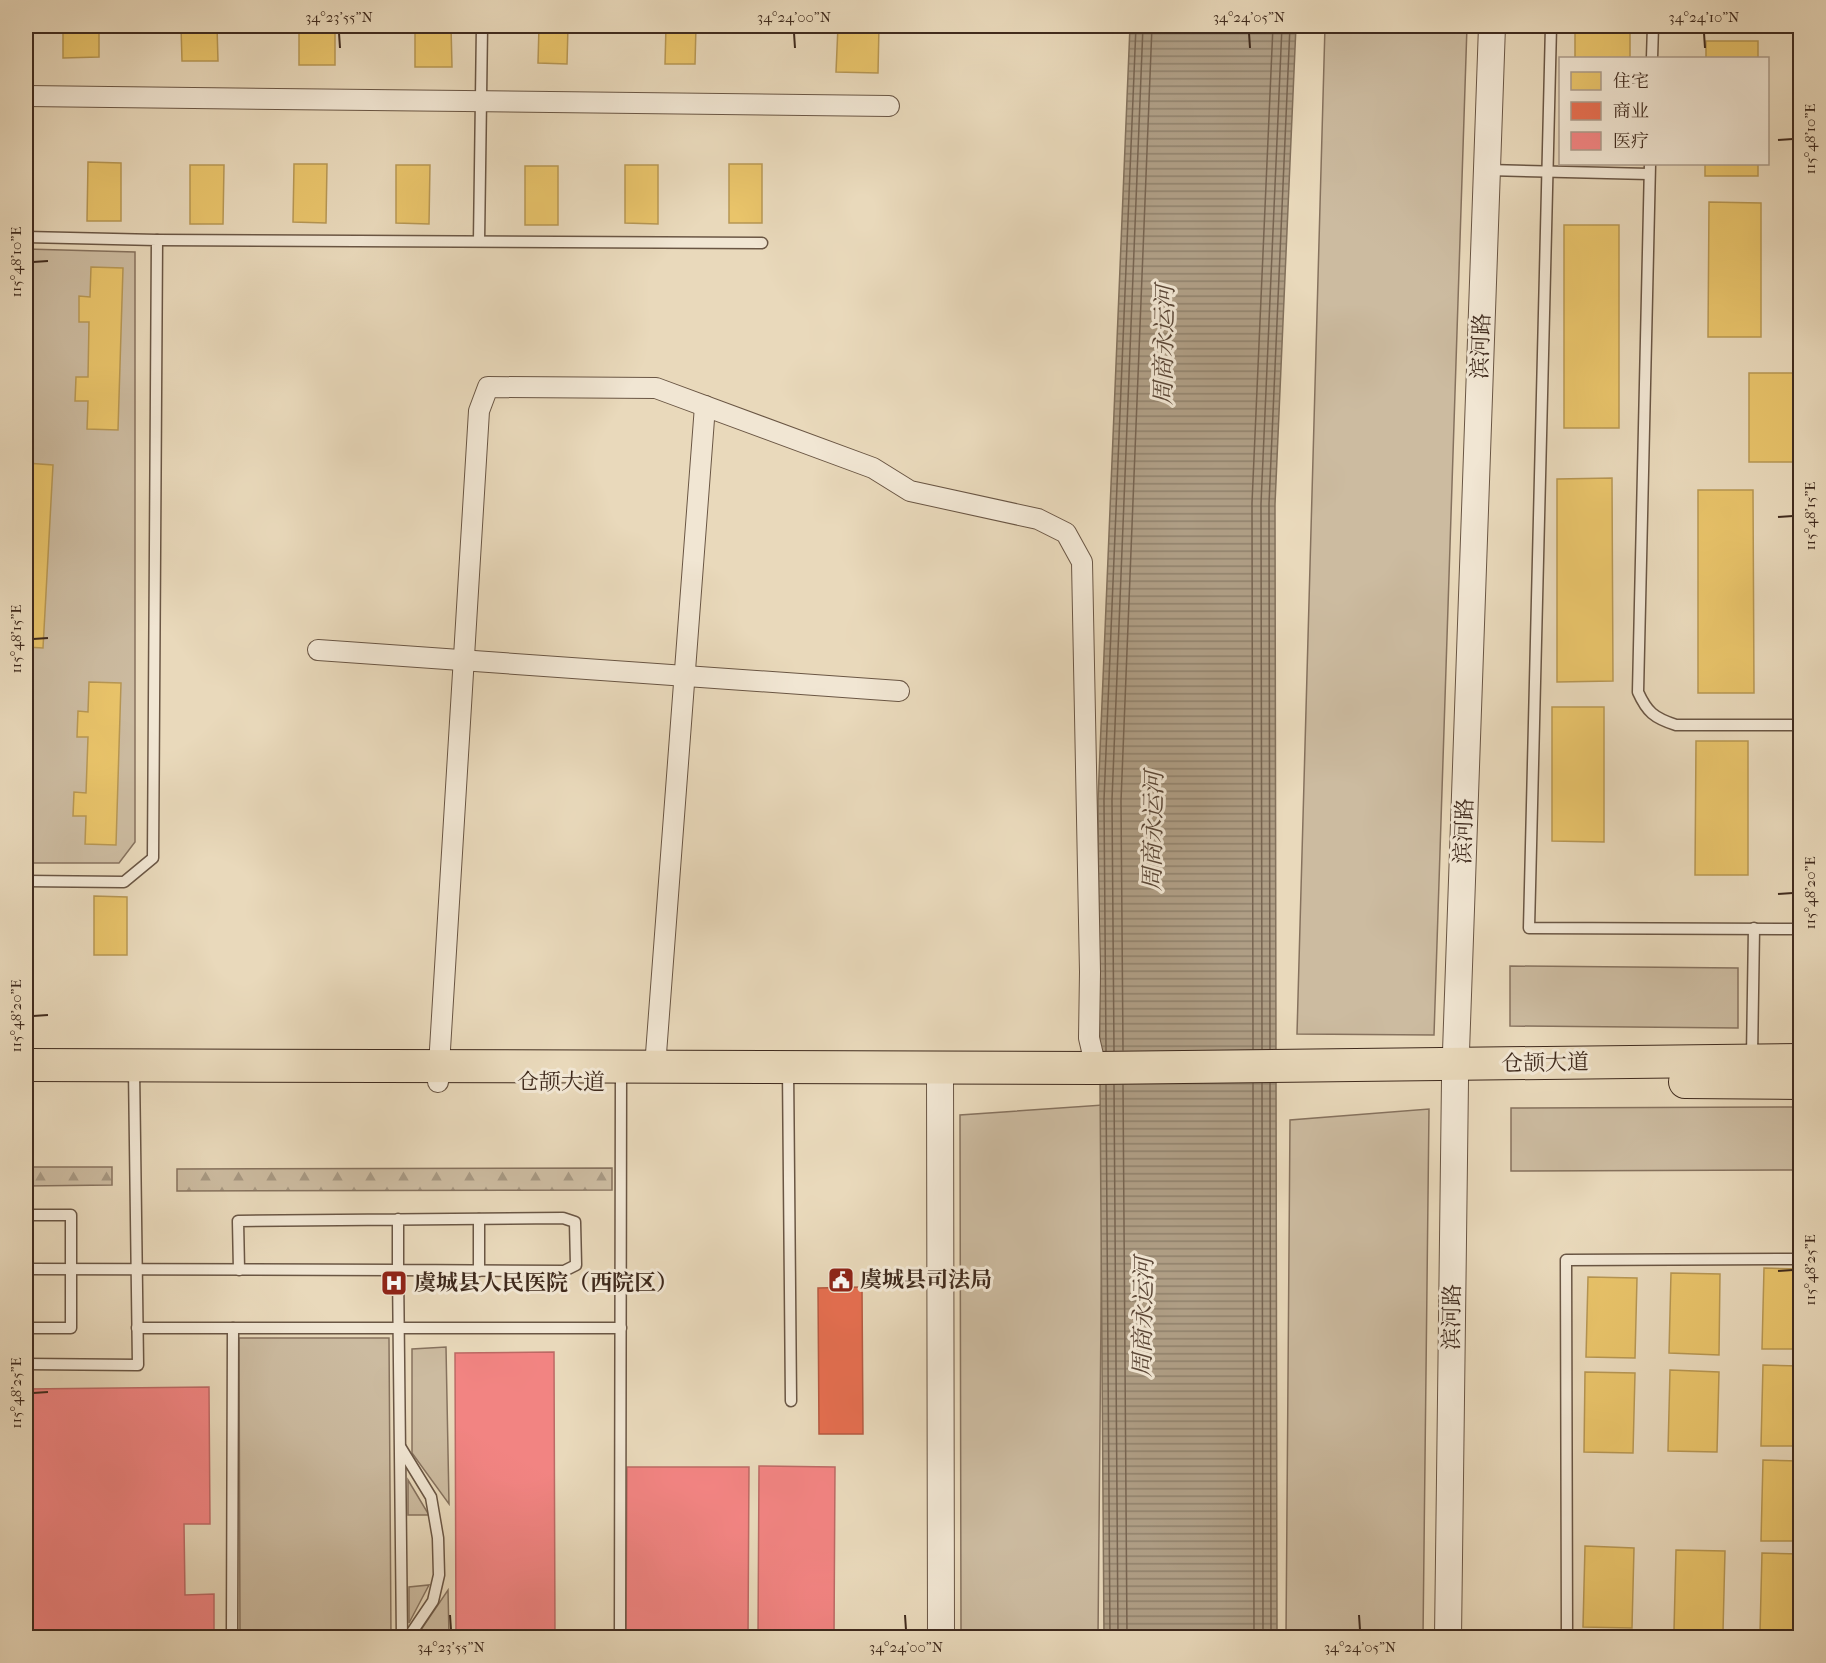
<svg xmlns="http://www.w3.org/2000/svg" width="1826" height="1663" font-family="'IM FELL French Canon','Noto Serif SC',serif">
	<defs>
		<pattern id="forest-firs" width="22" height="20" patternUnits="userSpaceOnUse" patternTransform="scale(1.5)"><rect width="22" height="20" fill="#ccbba0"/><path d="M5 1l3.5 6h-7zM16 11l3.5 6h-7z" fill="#a79882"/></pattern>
		<pattern id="water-rules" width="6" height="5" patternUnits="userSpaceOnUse" patternTransform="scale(1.5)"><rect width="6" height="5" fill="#af9e85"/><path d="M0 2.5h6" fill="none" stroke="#90816c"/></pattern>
	</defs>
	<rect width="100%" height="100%" fill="#e9d9bb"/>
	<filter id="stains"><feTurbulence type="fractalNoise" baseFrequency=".00333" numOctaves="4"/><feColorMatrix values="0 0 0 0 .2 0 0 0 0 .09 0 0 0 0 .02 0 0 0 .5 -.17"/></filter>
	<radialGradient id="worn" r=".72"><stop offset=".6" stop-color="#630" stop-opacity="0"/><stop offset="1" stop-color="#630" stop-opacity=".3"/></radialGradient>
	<g fill="#ccbba0" stroke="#86725e" stroke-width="1.5">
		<path d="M1325,26H1467L1434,1035L1297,1034Z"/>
		<path d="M26,249L135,252V842L119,863H26Z"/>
		<path d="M1510,966L1738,968V1028L1510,1026Z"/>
		<path d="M1103,1105L1098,1637H961L960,1115Z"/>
		<path d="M1800,1107V1170L1511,1171V1108Z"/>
		<path d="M1429,1109L1423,1637H1286L1290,1120Z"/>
		<path d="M239,1338H389L391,1637H240Z"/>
		<path d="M446,1347L449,1504L412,1453V1349Z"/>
		<path d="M408,1480L429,1515H408Z"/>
		<path d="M429,1585L409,1623V1587Z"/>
		<path d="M448,1590L449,1637H416Z"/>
	</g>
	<g fill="url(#forest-firs)" stroke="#86725e" stroke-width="1.5">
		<path d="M26,1167H112V1185L26,1186Z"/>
		<path d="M612,1168V1190L177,1191V1169Z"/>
	</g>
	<path fill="url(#water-rules)" stroke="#82705b" stroke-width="1.5" d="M1130,26H1296L1275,504L1277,1637L1104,1638L1098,800Z"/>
	<g fill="#e9c46a" stroke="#b69653" stroke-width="1.5">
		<path d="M63,26H99V57L63,58Z"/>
		<path d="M181,26H217L218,61H182Z"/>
		<rect x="299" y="26" width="36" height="39"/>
		<path d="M415,26H451L452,67H415Z"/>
		<path d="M539,26H568L567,64L538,63Z"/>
		<path d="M666,26H696L695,64H665Z"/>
		<path d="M838,26H879L878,73L836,72Z"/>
		<rect x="1575" y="26" width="55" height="32"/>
		<rect x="1706" y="41" width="52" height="17"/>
		<path d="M88,162L121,163V221H87Z"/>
		<path d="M294,164H327L326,223L293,222Z"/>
		<rect x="729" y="164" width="33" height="59"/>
		<rect x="1705" y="164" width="53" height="12"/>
		<path d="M190,165H224L223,224H190Z"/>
		<path d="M396,165H430L429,224L396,223Z"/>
		<path d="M625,165H658V224L625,223Z"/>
		<rect x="525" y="166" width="33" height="59"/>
		<path d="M1709,202L1761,203V337H1708Z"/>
		<rect x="1564" y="225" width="55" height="203"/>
		<path d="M91,267L123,268L118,430L87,429L88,401H75L76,377H88L89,322H79V296L90,297Z"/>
		<path d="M1749,373H1793L1794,462H1749Z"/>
		<path d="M26,463L53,465L43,648L26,647Z"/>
		<path d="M1612,478L1613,681L1557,682V479Z"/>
		<path d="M1698,490H1753L1754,693H1698Z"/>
		<path d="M89,682L121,683L116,845L85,844L86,816H73L74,792L86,793L88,737H77L78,711L88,712Z"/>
		<path d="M1552,707H1604V842L1552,841Z"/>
		<path d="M1696,741H1748V875H1695Z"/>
		<path d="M94,896L127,897V955H94Z"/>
		<path d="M1764,1268L1800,1269V1349H1762Z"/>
		<path d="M1671,1273L1720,1274L1719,1355L1669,1353Z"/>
		<path d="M1588,1277L1637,1278L1635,1358L1586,1357Z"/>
		<path d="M1763,1365L1800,1366V1446H1761Z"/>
		<path d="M1670,1370L1719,1372L1717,1452L1668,1451Z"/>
		<path d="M1585,1372L1635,1373L1633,1453L1584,1452Z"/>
		<path d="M1763,1460L1800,1461V1541H1761Z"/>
		<path d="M1585,1546L1634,1548L1632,1628L1583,1627Z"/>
		<path d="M1676,1550L1725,1551L1723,1632L1674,1631Z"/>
		<path d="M1762,1553L1800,1554V1634L1760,1633Z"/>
	</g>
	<path fill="#e76f51" stroke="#b55a41" stroke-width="1.5" d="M862,1287L863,1434H819L818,1288Z"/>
	<g fill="#f28482" stroke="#bc6964" stroke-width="1.5">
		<path d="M554,1352L555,1638H456L455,1353Z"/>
		<path d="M209,1387L210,1524H184L185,1595L214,1594V1638H26V1389Z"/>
		<path d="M759,1466L835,1467L834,1638H758Z"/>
		<path d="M627,1467H749L748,1638H626Z"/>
	</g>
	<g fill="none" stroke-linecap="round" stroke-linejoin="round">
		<g stroke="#776451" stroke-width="1.5">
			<path d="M1253,1049L1252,503L1273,26"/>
			<path d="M1262,1049L1261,504L1282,26"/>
			<path d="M1270,1049L1269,504L1290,26"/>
			<path d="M1123,1050L1121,801L1152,26"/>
			<path d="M1106,1051L1104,800L1136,26"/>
			<path d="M1114,1051L1112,800L1143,26"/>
			<path d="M1253,1083L1254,1638"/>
			<path d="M1262,1083L1263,1638"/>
			<path d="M1270,1083L1271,1638"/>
			<path d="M1106,1085L1110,1638"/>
			<path d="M1114,1085L1118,1638"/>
			<path d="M1123,1085L1127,1638"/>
		</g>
		<defs>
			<g id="service">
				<path d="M1551,26L1529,928L1800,929"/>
				<path d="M1652,58L1653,26"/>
				<path d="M1650,164L1638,692C1647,712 1654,718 1676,725H1800"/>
				<path d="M1488,170L1649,174"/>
				<path d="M26,237L157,240L153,858L124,882L26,881"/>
				<path d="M157,240L762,243"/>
				<path d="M479,241L482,26"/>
				<path d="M1752,1057L1754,928"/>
				<path d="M788,1068L791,1401"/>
				<path d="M26,1215H71V1328H26"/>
				<path d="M26,1269L398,1270L402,1638"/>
				<path d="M239,1270L238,1221L563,1218L575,1222L576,1265L564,1271L398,1270V1219"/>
				<path d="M479,1271V1219"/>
				<path d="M137,1328H621"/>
				<path d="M26,1364L138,1365L134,1069"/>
				<path d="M401,1448L431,1497L438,1538L439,1575L433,1601L408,1638"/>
				<path d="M232,1638L233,1328"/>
				<path d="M620,1638L621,1068"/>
				<path d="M1567,1638L1566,1260L1800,1259"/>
			</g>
			<g id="minor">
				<path d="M26,96L889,106"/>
				<path d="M318,650L899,691"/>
				<path d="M655,1067L705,406"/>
				<path d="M438,1082L479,411L488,387L656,388L873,468L910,491L1038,519L1066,533L1082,562L1090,972L1089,1038L1096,1068"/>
			</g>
			<g id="tertiary">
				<path d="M940,1068L941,1638"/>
				<path d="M1448,1638L1455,1080L1492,26"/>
			</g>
			<g id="primary">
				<path d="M26,1065L1096,1068L1800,1060"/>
				<path d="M1685,1082L1800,1083"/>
			</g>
		</defs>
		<use href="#service" stroke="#6a5644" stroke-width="13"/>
		<use href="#minor" stroke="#6a5644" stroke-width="22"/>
		<use href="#tertiary" stroke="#6a5644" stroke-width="28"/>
		<use href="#primary" stroke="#3f2a1d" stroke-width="34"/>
		<use href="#service" stroke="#f1e6d3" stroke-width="10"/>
		<use href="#minor" stroke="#f1e6d3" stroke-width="20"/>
		<use href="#tertiary" stroke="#f1e6d3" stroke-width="26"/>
		<use href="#primary" stroke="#e9d9bb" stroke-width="32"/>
	</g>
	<path fill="none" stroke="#3f2a1d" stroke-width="2" d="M339,33L340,48M794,33L795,48M1249,33L1250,48M1704,33L1705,48M1778,140L1793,139M33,262L48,261M1778,517L1793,516M33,639L48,638M1778,894L1793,893M33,1016L48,1015M1778,1271L1793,1270M33,1393L48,1392M450,1615L451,1630M905,1615L906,1630M1359,1615L1360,1630"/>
	<defs>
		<symbol id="civic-square" viewBox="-11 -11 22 22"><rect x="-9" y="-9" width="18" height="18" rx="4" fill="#8f2418" stroke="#f1e6d3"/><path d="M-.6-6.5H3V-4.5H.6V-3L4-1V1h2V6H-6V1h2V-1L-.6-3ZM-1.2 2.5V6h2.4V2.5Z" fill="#fff"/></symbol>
		<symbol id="hospital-square" viewBox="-11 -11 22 22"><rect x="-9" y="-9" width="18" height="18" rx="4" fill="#8f2418" stroke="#f1e6d3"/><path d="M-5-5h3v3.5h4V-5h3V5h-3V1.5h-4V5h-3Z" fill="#fff"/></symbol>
	</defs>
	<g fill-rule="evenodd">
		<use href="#civic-square" x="826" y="1265" width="30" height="30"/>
		<use href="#hospital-square" x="379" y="1268" width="30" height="30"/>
	</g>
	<g text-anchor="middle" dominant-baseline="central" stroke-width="6" stroke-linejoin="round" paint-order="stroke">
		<g font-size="22" fill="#3f2a1d" stroke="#f1e6d3">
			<text transform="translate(1481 346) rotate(-88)">滨河路</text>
			<text transform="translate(1464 831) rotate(-88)">滨河路</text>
			<text transform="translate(1545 1063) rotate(-1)">仓颉大道</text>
			<text x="561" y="1082">仓颉大道</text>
			<text transform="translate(1452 1317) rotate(-89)">滨河路</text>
		</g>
		<g font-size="22" font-weight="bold" fill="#3f2a1d" stroke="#f1e6d3" text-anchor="start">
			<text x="860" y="1280">虞城县司法局</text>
			<text x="414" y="1283">虞城县人民医院（西院区）</text>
		</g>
		<g font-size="24" font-style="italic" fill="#5b4737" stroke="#f1e6d3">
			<text transform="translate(1164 345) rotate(-89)">周商永运河</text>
			<text transform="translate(1153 831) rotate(-89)">周商永运河</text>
			<text transform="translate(1143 1317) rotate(-89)">周商永运河</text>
		</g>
	</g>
	<rect width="1826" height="1663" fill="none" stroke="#e9d9bb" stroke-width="66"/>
	<rect x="1559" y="57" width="210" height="108" fill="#f1e6d3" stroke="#aa9b8a" stroke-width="1.5"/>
	<rect x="1571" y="72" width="30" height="18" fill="#e9c46a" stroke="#aa9b8a" stroke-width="1.5"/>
	<text x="1613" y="87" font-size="18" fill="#3f2a1d">住宅</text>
	<rect x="1571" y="102" width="30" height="18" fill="#e76f51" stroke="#aa9b8a" stroke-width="1.5"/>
	<text x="1613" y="117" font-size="18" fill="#3f2a1d">商业</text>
	<rect x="1571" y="132" width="30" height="18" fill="#f28482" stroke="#aa9b8a" stroke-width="1.5"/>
	<text x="1613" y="147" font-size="18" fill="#3f2a1d">医疗</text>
	<rect x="33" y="33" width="1760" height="1597" fill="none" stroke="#3f2a1d" stroke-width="2"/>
	<g font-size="15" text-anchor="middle" fill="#3f2a1d">
		<text x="339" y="22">34°23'55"N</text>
		<text x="794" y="22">34°24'00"N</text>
		<text x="1249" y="22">34°24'05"N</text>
		<text x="1704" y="22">34°24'10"N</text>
		<text transform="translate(1810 139) rotate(-90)" y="5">115°48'10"E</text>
		<text transform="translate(16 262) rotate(-90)" y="5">115°48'10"E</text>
		<text transform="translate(1810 516) rotate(-90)" y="5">115°48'15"E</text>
		<text transform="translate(16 639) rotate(-90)" y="5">115°48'15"E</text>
		<text transform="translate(1810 893) rotate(-90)" y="5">115°48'20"E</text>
		<text transform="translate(16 1016) rotate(-90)" y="5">115°48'20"E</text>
		<text transform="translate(1810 1270) rotate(-90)" y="5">115°48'25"E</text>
		<text transform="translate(16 1393) rotate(-90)" y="5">115°48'25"E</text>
		<text x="451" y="1652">34°23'55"N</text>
		<text x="906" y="1652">34°24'00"N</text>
		<text x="1360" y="1652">34°24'05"N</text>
	</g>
	<rect width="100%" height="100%" filter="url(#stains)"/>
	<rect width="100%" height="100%" fill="url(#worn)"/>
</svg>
